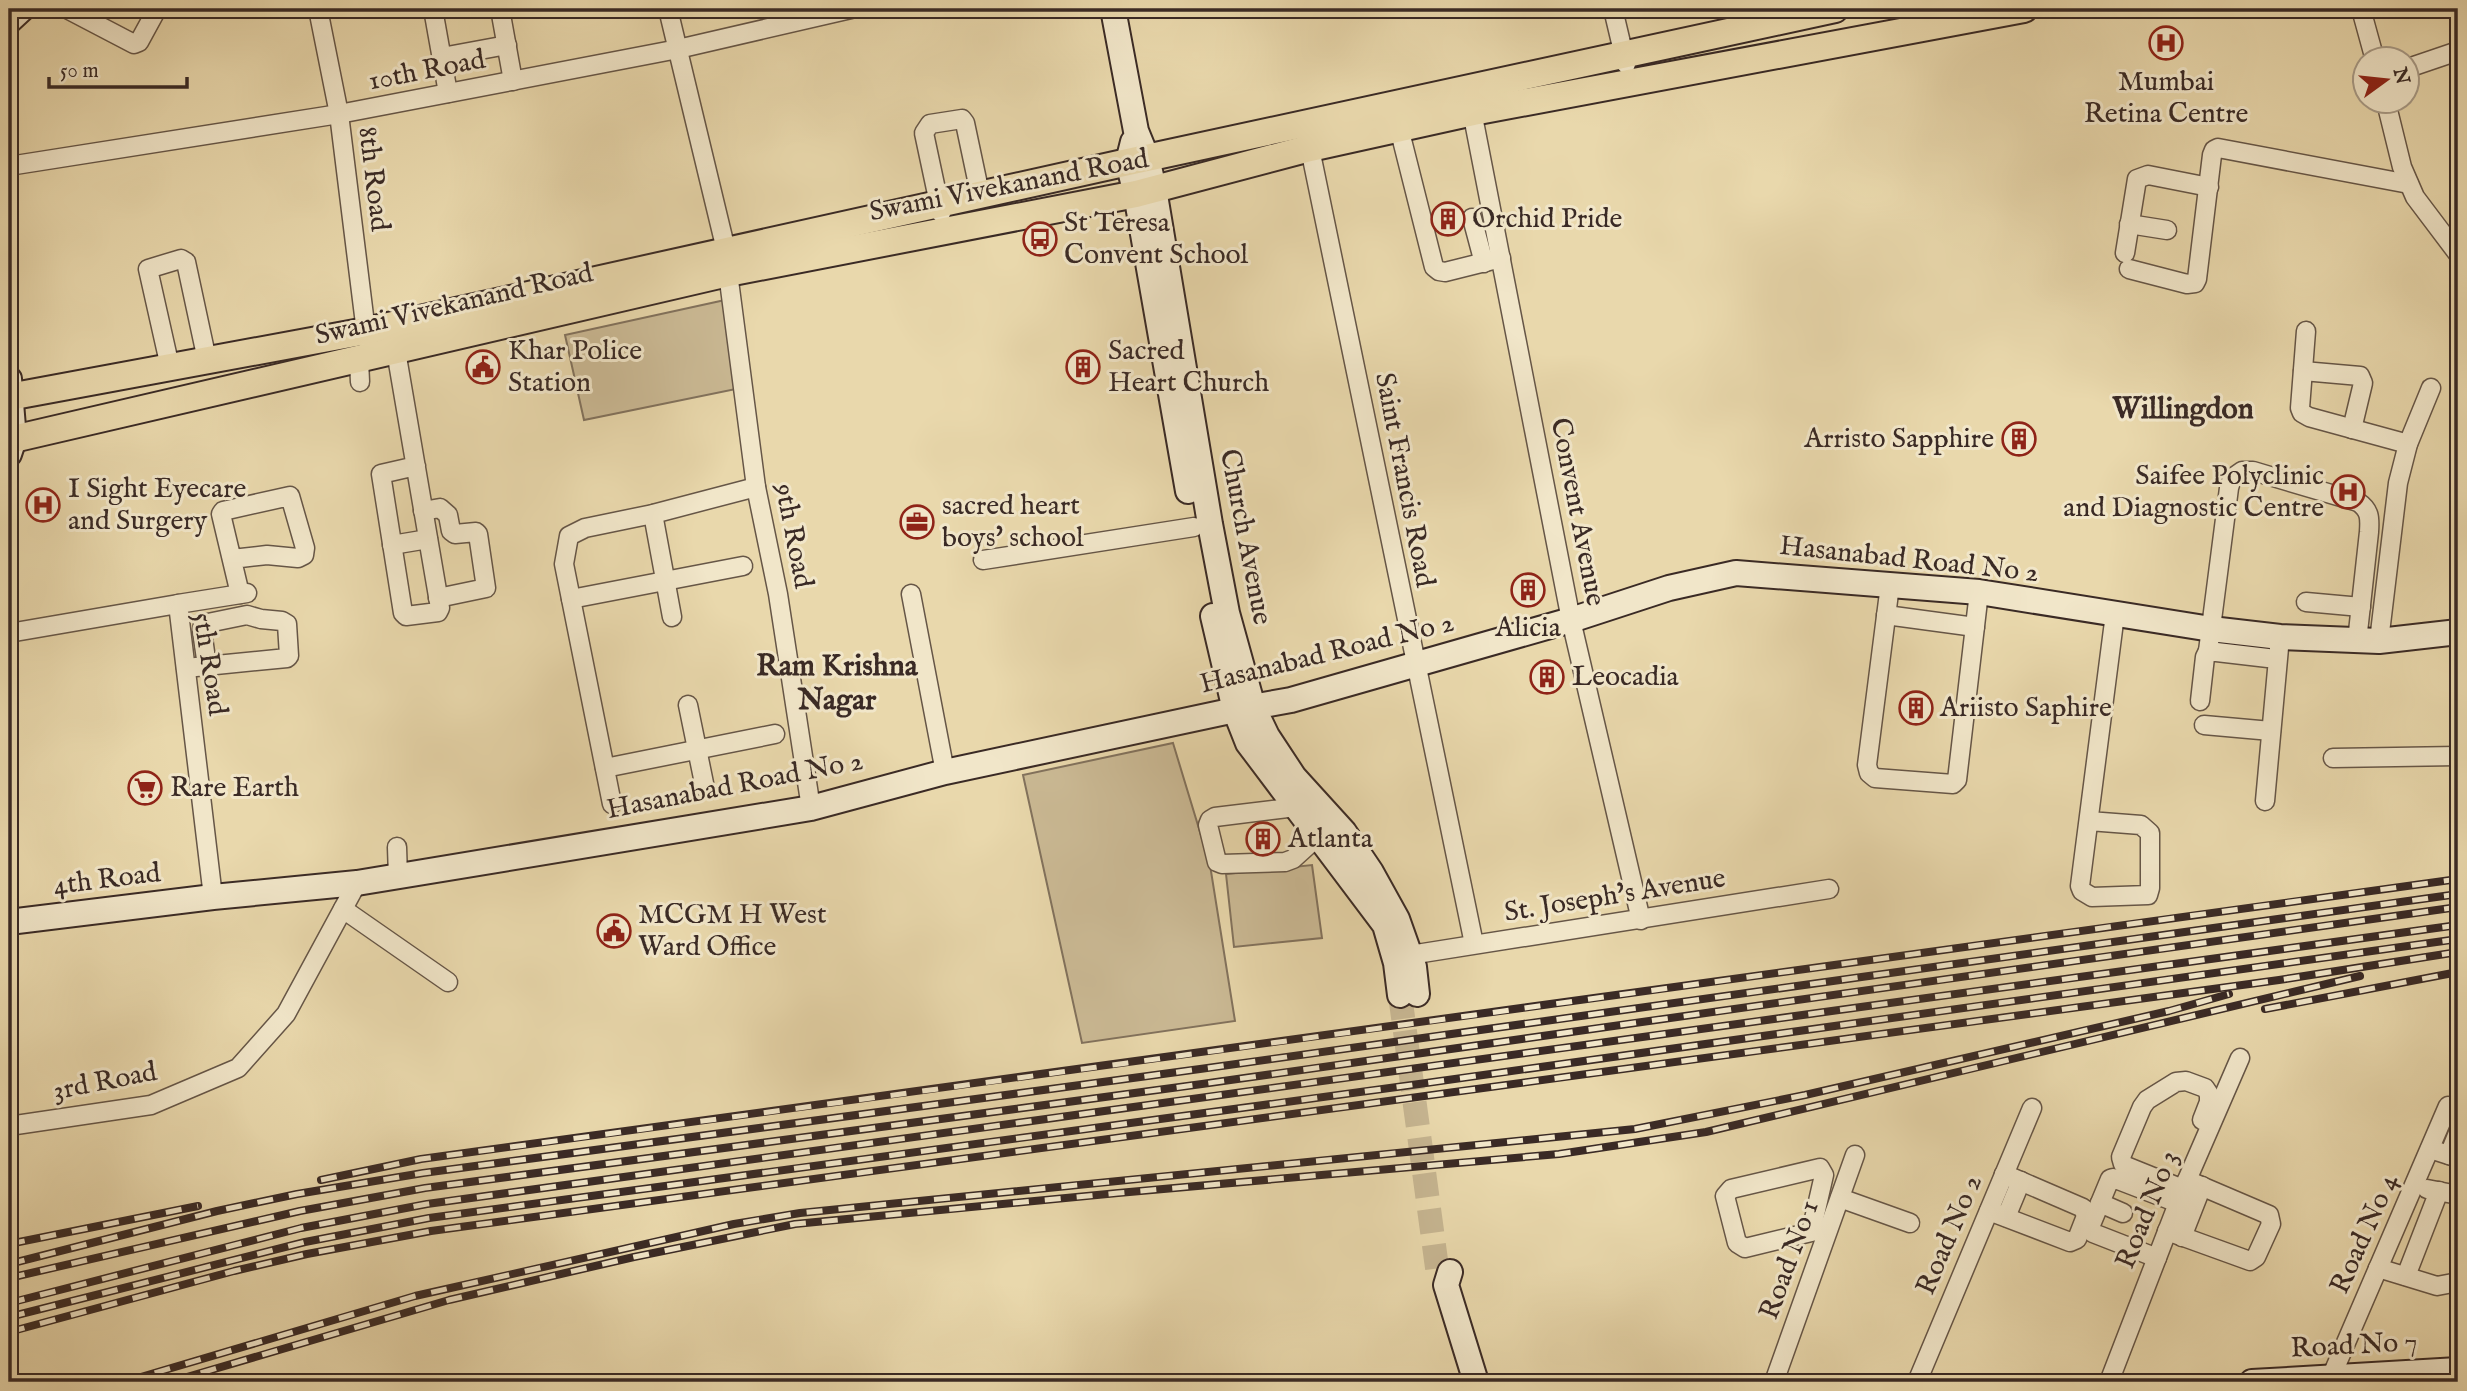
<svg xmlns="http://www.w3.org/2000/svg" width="2467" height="1391" font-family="'IM FELL English',serif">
	<rect width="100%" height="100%" fill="#e9d8ac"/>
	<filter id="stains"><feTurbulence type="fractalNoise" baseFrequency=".00286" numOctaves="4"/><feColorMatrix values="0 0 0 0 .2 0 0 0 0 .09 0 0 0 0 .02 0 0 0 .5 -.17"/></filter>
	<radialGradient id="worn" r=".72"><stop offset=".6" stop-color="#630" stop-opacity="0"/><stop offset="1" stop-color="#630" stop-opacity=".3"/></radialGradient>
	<g fill="#cbba95" stroke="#82725d" stroke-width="2">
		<path d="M725,300L736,389L584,420L565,335Z"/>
		<path d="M1173,743L1210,865L1235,1021L1082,1043L1023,775Z"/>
		<path d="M1312,865L1322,938L1234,947L1226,874Z"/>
	</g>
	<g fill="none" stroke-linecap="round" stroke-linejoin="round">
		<path stroke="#c6b591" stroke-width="24" stroke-dasharray="24 12" stroke-linecap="butt" d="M1400,995L1438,1275"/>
		<defs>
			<g id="street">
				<path d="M67,9L134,44L139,42L157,9"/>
				<path d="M318,9L339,114L367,340"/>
				<path d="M433,9L448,93"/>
				<path d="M500,9L513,81"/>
				<path d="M668,9L726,250"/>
				<path d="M1613,9L1626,64"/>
				<path d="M2361,9L2375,60"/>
				<path d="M442,57L507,45"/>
				<path d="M2408,68L2458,51"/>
				<path d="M1470,101L1571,620L1641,920"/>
				<path d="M2386,102L2402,167L2415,197L2458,254"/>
				<path d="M1399,128L1434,267L1439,271L1445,272L1501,258"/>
				<path d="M1308,139L1474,944"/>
				<path d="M9,166L339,114L678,49L851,9"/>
				<path d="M941,213L924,133L930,124L962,119L965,123L980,194"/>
				<path d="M1472,218L1484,263"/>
				<path d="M2129,224L2167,230"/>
				<path d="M2125,253L2137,179L2148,175L2209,187"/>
				<path d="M2129,269L2187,284L2195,283L2197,279L2212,155L2214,150L2218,148L2409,184"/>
				<path d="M728,273L756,487L778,594L811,808"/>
				<path d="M2306,331L2300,408L2302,413L2309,417L2408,444"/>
				<path d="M396,351L440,608L438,612L406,616L403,613L381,474L416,466"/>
				<path d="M359,360L360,382"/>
				<path d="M170,367L148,269L181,259L186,262L207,360"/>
				<path d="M2303,371L2360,376L2363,383L2352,429"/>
				<path d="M423,511L440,508L448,515L451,531L455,534L476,532L478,534L486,588L438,598"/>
				<path d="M653,514L672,617"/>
				<path d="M392,545L428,539"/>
				<path d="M232,559L267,555L298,558L304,555L305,548L290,496L223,511L221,514L240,594"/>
				<path d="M983,560L1194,527"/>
				<path d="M1890,585L1867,765L1869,773L1875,778L1953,784L1957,780L1979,592"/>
				<path d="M911,594L945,772"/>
				<path d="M571,599L743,566"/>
				<path d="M2306,602L2361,607"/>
				<path d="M178,604L247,593"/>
				<path d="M1886,615L1975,627"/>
				<path d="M9,633L178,604L213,897"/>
				<path d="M2379,641L2398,483L2408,444L2431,388"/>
				<path d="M2208,651L2229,488L2232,478L2242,471H2253L2358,502C2370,510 2370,518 2369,532L2357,641"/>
				<path d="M186,668L287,658L289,656L287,624L282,621L261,619L247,615L203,624L202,631L207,666"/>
				<path d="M2200,701L2205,657L2208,651L2268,658"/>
				<path d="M688,705L705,788"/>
				<path d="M2204,725L2271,731"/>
				<path d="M2333,758L2458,756"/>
				<path d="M605,768L775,734"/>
				<path d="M2265,801L2280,637"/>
				<path d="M612,804L564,564L569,536L585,528L653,514L756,487"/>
				<path d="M1296,807L1215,817L1210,820L1208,825L1217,862L1222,864L1285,862L1293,859L1325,830"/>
				<path d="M2089,821L2141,825L2150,833V888L2148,895L2092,897L2082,891L2080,886L2115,614"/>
				<path d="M397,847L398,877"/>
				<path d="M343,909L448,982"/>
				<path d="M1410,955L1829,889"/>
				<path d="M9,1126L151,1105L238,1068L286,1014L357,883"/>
				<path d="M2430,1149L2458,1158"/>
				<path d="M2449,1155L2458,1133"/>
				<path d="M2183,1189L2126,1166L2123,1164L2121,1157L2142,1107L2147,1100L2176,1082L2186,1081L2205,1088L2209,1094V1102L2202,1120"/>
				<path d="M2427,1189L2458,1195"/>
				<path d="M1840,1198L1910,1223"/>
				<path d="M2100,1203L2123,1213"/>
				<path d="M1989,1211L2070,1242L2077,1239L2086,1216L2083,1208L2004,1174"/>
				<path d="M2006,1217L2021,1181"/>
				<path d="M2167,1231L2250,1261L2256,1257L2271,1224L2269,1215L2187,1180"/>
				<path d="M1811,1232L1824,1175L1820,1168L1731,1189L1725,1196L1737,1243L1745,1248L1828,1228"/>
				<path d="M2182,1237L2202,1186"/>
				<path d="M2157,1258L2093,1233L2090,1227L2110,1179L2113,1178L2178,1203"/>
				<path d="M2378,1268L2437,1286L2458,1282"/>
				<path d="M2406,1276L2439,1191"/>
				<path d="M1774,1382L1855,1155"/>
				<path d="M1917,1382L2032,1108"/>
				<path d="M2109,1382L2187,1180L2240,1058"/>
				<path d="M2329,1382L2448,1106"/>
			</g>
			<g id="secondary">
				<path d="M1113,9L1136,131L1147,158L1154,189L1210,524L1227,613L1253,707L1267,736L1294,777L1344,832L1371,872L1397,919L1414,967L1417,994"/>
				<path d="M9,21L22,9"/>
				<path d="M1133,142L1128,162L1136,194L1188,491"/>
				<path d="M9,379L14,439L9,454"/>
				<path d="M1213,616L1235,710L1248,743L1385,925L1396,963L1400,995"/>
				<path d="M9,922L213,897L357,883L811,808L945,772L1235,710L1291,700L1571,620L1669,588L1736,573L1979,592L2211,629L2280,637L2379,641L2458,632"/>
				<path d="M1450,1272L1446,1285L1476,1382"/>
				<path d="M2252,1382L2458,1370"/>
			</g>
			<g id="primary">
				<path d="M9,397L366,331L1128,162L1835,9"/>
				<path d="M9,440L728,273L1136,194L1310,148L1473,112L2024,9"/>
			</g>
		</defs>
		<use href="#street" stroke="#665647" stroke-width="21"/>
		<use href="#secondary" stroke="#3a2a25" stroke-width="28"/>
		<use href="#primary" stroke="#3a2a25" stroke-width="30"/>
		<use href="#street" stroke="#f1e6c9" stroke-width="18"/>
		<use href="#secondary" stroke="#f1e6c9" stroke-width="24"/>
		<use href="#primary" stroke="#e9d8ac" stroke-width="26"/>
		<defs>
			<g id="rail">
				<path d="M2265,1009L2458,972"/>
				<path d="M321,1180L421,1159C1101,1068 1779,972 2458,879"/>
				<path d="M9,1244L198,1206"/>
				<path d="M9,1264L217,1211L297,1194L423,1173L1200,1069L2458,894"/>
				<path d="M9,1278L300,1211L425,1188L1202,1084L2458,907"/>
				<path d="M9,1303L301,1228L427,1204L2458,925"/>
				<path d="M9,1317L305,1242L429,1218L1419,1084L2458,939"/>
				<path d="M9,1332L234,1271L307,1254L431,1231L2279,980L2458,952"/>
				<path d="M124,1382L415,1296L734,1224L800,1213L1635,1129L1805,1095L2169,1011L2229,994"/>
				<path d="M170,1382L449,1300L634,1257L795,1224L1118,1193L1559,1154L1706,1132L2360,976"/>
			</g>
		</defs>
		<use href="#rail" stroke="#3a2a25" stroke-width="8"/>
		<use href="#rail" stroke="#f1e6c9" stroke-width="5" stroke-dasharray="16" stroke-linecap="butt"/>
	</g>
	<defs>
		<symbol id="hospital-ring" viewBox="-11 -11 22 22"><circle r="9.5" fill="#f1e6c9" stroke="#8f2418" stroke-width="1.5"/><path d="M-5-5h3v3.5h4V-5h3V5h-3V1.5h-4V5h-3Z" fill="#8f2418"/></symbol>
		<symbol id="building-ring" viewBox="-11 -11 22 22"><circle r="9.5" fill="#f1e6c9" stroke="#8f2418" stroke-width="1.5"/><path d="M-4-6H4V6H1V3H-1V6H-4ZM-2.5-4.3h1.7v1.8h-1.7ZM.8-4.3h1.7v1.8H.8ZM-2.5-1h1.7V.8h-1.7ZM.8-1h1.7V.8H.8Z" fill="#8f2418"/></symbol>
		<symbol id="bus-ring" viewBox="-11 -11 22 22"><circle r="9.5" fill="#f1e6c9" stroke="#8f2418" stroke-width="1.5"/><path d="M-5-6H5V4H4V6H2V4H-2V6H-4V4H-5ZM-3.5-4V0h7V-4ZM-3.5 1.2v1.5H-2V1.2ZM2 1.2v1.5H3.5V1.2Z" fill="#8f2418"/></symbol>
		<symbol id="civic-ring" viewBox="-11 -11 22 22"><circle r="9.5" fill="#f1e6c9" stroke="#8f2418" stroke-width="1.5"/><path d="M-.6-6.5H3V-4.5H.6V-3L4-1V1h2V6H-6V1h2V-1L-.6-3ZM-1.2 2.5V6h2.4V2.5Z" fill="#8f2418"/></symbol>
		<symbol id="office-ring" viewBox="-11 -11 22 22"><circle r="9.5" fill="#f1e6c9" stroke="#8f2418" stroke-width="1.5"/><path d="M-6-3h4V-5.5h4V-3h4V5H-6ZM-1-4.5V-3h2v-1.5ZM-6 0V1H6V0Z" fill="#8f2418"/></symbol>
		<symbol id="supermarket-ring" viewBox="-11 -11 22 22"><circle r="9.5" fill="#f1e6c9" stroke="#8f2418" stroke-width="1.5"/><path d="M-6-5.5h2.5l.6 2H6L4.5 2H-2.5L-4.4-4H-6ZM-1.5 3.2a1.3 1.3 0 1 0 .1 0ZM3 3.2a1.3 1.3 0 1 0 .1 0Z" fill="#8f2418"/></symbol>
	</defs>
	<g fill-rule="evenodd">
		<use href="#hospital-ring" x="2147" y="24" width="38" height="38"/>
		<use href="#building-ring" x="1429" y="200" width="38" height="38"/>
		<use href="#bus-ring" x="1021" y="220" width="38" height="38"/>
		<use href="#civic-ring" x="464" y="348" width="38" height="38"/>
		<use href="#building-ring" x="1064" y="348" width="38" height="38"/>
		<use href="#building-ring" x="2000" y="420" width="38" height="38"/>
		<use href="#hospital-ring" x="2329" y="473" width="38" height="38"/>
		<use href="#hospital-ring" x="24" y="486" width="38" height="38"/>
		<use href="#office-ring" x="898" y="503" width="38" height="38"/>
		<use href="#building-ring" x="1509" y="571" width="38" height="38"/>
		<use href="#building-ring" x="1528" y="658" width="38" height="38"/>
		<use href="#building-ring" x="1897" y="689" width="38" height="38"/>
		<use href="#supermarket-ring" x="126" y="769" width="38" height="38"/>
		<use href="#building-ring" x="1244" y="820" width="38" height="38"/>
		<use href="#civic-ring" x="595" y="912" width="38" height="38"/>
	</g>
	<g text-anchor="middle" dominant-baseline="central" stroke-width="6" stroke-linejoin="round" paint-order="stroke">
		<g font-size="28" fill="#3a2a25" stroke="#f1e6c9">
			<text transform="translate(427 71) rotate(-11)">10th Road</text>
			<text transform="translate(373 179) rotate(83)">8th Road</text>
			<text transform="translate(1009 186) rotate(-11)">Swami Vivekanand Road</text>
			<text transform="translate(454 305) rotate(-13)">Swami Vivekanand Road</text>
			<text transform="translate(1404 480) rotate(79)">Saint Francis Road</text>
			<text transform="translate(1577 512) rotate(79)">Convent Avenue</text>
			<text transform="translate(793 536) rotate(79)">9th Road</text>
			<text transform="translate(1245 537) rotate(79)">Church Avenue</text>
			<text transform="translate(1909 560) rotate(6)">Hasanabad Road No 2</text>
			<text transform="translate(1327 654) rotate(-14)">Hasanabad Road No 2</text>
			<text transform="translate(209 664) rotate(81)">5th Road</text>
			<text transform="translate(735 786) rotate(-11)">Hasanabad Road No 2</text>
			<text transform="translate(107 880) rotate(-7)">4th Road</text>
			<text transform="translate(1615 896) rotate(-9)">St. Joseph's Avenue</text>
			<text transform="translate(105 1082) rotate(-11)">3rd Road</text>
			<text transform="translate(2148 1210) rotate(-68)">Road No 3</text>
			<text transform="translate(2365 1234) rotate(-66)">Road No 4</text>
			<text transform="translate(1950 1235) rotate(-67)">Road No 2</text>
			<text transform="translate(1790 1260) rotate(-70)">Road No 1</text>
			<text transform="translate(2354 1346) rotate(-3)">Road No 7</text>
		</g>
		<g font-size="28" fill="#3a2a25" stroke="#f1e6c9" text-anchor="start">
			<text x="2166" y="82" text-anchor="middle">Mumbai<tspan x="2166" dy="32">Retina Centre</tspan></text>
			<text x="1472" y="219">Orchid Pride</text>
			<text x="1064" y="223">St Teresa<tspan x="1064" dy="32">Convent School</tspan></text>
			<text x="508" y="351">Khar Police<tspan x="508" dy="32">Station</tspan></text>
			<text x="1108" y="351">Sacred<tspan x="1108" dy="32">Heart Church</tspan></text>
			<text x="1994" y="439" text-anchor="end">Arristo Sapphire</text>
			<text x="2324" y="476" text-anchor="end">Saifee Polyclinic<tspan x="2324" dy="32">and Diagnostic Centre</tspan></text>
			<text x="68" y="489">I Sight Eyecare<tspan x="68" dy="32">and Surgery</tspan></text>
			<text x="942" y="506">sacred heart<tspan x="942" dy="32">boys' school</tspan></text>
			<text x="1528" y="628" text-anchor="middle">Alicia</text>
			<text x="1572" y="677">Leocadia</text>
			<text x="1940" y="708">Ariisto Saphire</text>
			<text x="170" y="788">Rare Earth</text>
			<text x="1288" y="839">Atlanta</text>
			<text x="638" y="915">MCGM H West<tspan x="638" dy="32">Ward Office</tspan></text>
		</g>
		<g font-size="30" font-weight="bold" fill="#3a2a25" stroke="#f1e6c9">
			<text x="2183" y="410">Willingdon</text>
			<text x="837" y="667">Ram Krishna<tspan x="837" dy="34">Nagar</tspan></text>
		</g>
	</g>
	<rect width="2467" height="1391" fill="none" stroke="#e9d8ac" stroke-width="35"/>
	<rect x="10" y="10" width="2446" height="1370" fill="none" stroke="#3a2a25" stroke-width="3.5"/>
	<rect x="18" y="18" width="2432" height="1356" fill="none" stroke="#3a2a25" stroke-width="2"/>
	<g transform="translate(2386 80) rotate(75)"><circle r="33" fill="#f1e6c9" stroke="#a89b87" stroke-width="2"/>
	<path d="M0-5L12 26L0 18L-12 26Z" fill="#8f2418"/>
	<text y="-10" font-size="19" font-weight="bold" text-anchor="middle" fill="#3a2a25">N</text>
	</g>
	<path d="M49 77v10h138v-10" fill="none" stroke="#3a2a25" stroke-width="3.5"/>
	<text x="60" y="77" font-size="21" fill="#3a2a25" stroke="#f1e6c9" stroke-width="5" paint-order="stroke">50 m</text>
	<rect width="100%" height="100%" filter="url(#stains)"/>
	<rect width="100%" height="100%" fill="url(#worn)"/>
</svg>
